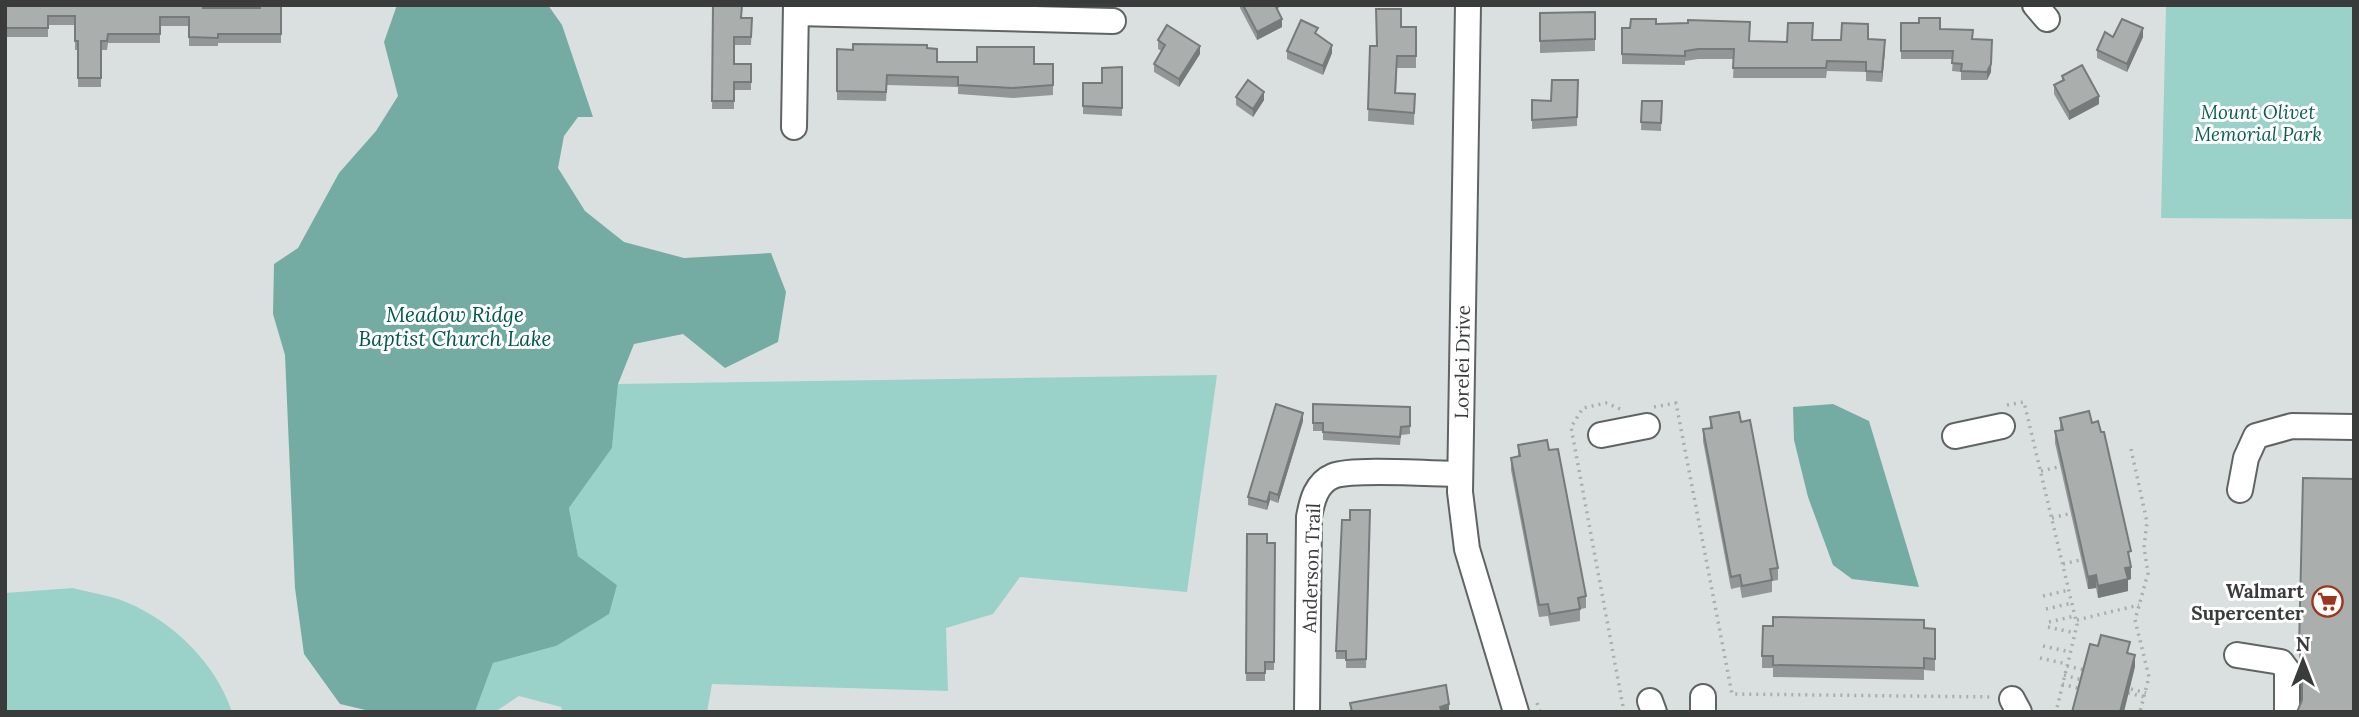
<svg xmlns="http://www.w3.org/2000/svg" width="2359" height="717" font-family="Lora,serif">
	<rect width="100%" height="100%" fill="#dae0df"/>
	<g fill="#9ad2c9">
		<path d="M2166,5H2354V219L2161,218Z"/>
		<path d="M1217,375L1187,592L1020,577L993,614L946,628L948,691L712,684L707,712H563L561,707L519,696L495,712H475L493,663L556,646L617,585L578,556L569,508L612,448L618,384Z"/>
		<path d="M73,588C90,593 109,595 126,602C172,621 216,663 232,712H5V593Z"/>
	</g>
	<g fill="#74aca4">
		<path d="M397,5H548L562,25L593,117H578L564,136L558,168L585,211L624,242L684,258L771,253L786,292L778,342L725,368L683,334L634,344L618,384L612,448L569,508L578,556L617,585L609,614L556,646L493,663L475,712H374L340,704L304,654L295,588L285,355L273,314L274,264L298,248L339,173L376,131L398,96L384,42Z"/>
		<path d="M1833,404L1869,421L1919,587L1852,579L1833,565L1808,497L1794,440L1793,407Z"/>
	</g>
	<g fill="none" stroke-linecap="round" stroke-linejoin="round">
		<defs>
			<g id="minor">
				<path d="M1468,5L1460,492L1467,549L1516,712"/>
				<path d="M2035,5L2047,19"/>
				<path d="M796,13L1113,21"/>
				<path d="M794,127L796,5"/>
				<path d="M1601,435L1647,426"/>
				<path d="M1955,436L2002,426"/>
				<path d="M2240,490L2246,458L2256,436L2292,426L2354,427"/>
				<path d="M2237,655L2281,662L2287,670V712"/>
				<path d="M1703,697V712"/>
				<path d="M2012,699L2019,712"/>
				<path d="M1650,701L1654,712"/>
				<path d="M1307,712L1309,517C1312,501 1316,483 1333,476C1353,468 1434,474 1460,474"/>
			</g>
		</defs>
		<use href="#minor" stroke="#5f6463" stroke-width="28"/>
		<g stroke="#a9aead" stroke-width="3.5" stroke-dasharray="2 5" stroke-linecap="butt">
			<path d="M2007,405L2024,402L2077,625L2056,712"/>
			<path d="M1654,407L1676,403L1732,694L1994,697"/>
			<path d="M1620,409L1606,403L1583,408L1571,427L1624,712"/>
			<path d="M2131,449L2147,522L2144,547L2148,573L2135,620L2149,677L2140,712"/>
			<path d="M2041,471L2058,467"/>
			<path d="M2052,518L2068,514"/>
			<path d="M2063,564L2080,560"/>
			<path d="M2043,596L2069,590"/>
			<path d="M2046,609L2072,603"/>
			<path d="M2077,620L2139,605"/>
			<path d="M2049,622L2075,616"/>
			<path d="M2048,627L2075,633"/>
			<path d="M2043,646L2070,652"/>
			<path d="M2040,658L2067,664"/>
			<path d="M2067,666L2085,670"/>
			<path d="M2064,675L2082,680"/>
			<path d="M2062,684L2081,689"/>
			<path d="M2131,689L2146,693"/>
			<path d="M2128,693L2145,697"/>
			<path d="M1537,703L1540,712"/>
		</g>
		<use href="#minor" stroke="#fff" stroke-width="24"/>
	</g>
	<g fill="#929696">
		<path d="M5,5L203,8H260L281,5V43H218V46H189V26H160V43H108L107,50H101V87H78V50H75V25H48V37H5Z"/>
		<path d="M713,5L742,18H752L751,45H734V64H751V90H734V109H712Z"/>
		<path d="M1240,5H1279V8L1277,9L1282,27L1257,40L1240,8Z"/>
		<path d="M1595,12V51L1540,53V13Z"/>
		<path d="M1688,23L1749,41L1787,42L1812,40L1868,39L1885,50L1882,82L1866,81V72L1827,71L1826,78H1733L1734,59H1698L1685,61V65L1622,64V28H1630L1656,24Z"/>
		<path d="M1901,23L1940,29L1973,39L1991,72L1987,80H1961V72L1952,71L1953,59H1901Z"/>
		<path d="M1401,27H1416V68H1397L1396,93L1415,94L1414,125L1368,121L1370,46H1376Z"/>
		<path d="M1318,35L1332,53L1323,75L1287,59V51Z"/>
		<path d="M2113,37H2143L2127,72L2097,58V50Z"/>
		<path d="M1158,40L1200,54L1179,87L1154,72V64L1162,51L1158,49Z"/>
		<path d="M927,48L937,62L1053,64V95L1013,98L958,94V87L887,85L886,101L837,100V49Z"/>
		<path d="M1122,67V116L1083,114V83H1102Z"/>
		<path d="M2062,76L2099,104L2069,120L2054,94V85L2062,81Z"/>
		<path d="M1578,80L1577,126L1532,129V100L1551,101Z"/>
		<path d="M1236,97L1264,100L1253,117L1236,105Z"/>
		<path d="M1642,101H1662L1661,131L1641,130Z"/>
		<path d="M1313,404L1410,407V434L1401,435L1400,445L1323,440V431H1313Z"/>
		<path d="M1710,417L1778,568V580L1772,581V592L1742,598L1740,587L1731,589L1703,441V429L1710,428Z"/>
		<path d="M2060,418L2131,563V579L2128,580V591L2098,598L2096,588L2088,589L2055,443V431L2060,430Z"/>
		<path d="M1303,421L1278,503L1270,500L1267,510L1248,505V497Z"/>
		<path d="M1518,445L1549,450L1586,596V608L1580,609V621L1550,626L1548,616L1539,617L1511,470V458L1518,456Z"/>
		<path d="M2354,479L2302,700V670L2299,661V649Z"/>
		<path d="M1370,510L1366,668H1346V659H1336V651L1350,520Z"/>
		<path d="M1247,534L1267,543H1275L1274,670H1265V681H1246Z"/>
		<path d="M1924,628L1935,629V671L1924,670V680L1773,677V668H1762V656Z"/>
	</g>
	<g fill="#777a7a">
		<path d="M1282,19V27L1257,40V32Z"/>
		<path d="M2143,28V37L2127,72V64Z"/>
		<path d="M1885,40V50L1882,82V72Z"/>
		<path d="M1992,40L1991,72L1987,80V72Z"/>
		<path d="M1332,45V53L1323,75V66Z"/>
		<path d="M1200,46V54L1179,87V79Z"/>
		<path d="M1264,92V100L1253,117V109Z"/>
		<path d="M2099,96V104L2069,120V112Z"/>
		<path d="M1303,413V421L1278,503V495Z"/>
		<path d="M1270,492V500L1267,510V502Z"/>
		<path d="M2131,567V579L2128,580V591L2098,598V586L2125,568Z"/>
		<path d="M2096,575V588L2088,589V577Z"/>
		<path d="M2135,655V667L2124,712H2120Z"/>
		<path d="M1449,704V712H1440V707Z"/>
	</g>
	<g fill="#aaafae" stroke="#777a7a" stroke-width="2">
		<path d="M5,5H203V8H260V5H281V34H218V38L189,37V17H160V34H108L107,41H101V78H78V41H75V16H48V28H5Z"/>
		<path d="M713,5H742L741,18H752L751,37H734V64H751V82H734V101H712Z"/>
		<path d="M1243,5H1275L1282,19L1257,32Z"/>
		<path d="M1376,9H1401V27H1416V56H1397L1395,93L1415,94L1414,113L1368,109L1370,46H1377Z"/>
		<path d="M1595,12V39L1540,41V13Z"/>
		<path d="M1919,18H1940V29L1973,30L1972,39L1992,40L1991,64L1987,72L1961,71L1962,64L1952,63L1953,51H1901V23H1919Z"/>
		<path d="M1631,19H1656V24L1688,23V20L1750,22L1749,41L1787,42L1788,23H1813L1812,40H1841L1842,23L1868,24V39L1885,40L1882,72L1866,71V62L1827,61L1826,68H1733L1734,49H1698L1685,51V56L1622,54V28H1630Z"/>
		<path d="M2122,19L2143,28L2127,64L2097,50L2105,32L2113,37Z"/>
		<path d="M1301,20L1318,28L1315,33L1332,45L1323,66L1287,51Z"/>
		<path d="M1167,25L1200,46L1179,79L1154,64L1165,45L1158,40Z"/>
		<path d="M853,44L927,45V48L937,49V62H977V47H1034V64H1053V85L1013,88L958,85V77L887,75L886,92L837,91V49L853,50Z"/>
		<path d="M2082,65L2099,96L2069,112L2054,85L2064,80L2062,76Z"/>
		<path d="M1122,67V108L1083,106V83H1102V68Z"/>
		<path d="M1248,80L1264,92L1253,109L1236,97Z"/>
		<path d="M1552,80H1578L1577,117L1532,120V100L1551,101Z"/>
		<path d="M1642,101H1662L1661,123L1641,122Z"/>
		<path d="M1276,404L1303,413L1278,495L1270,492L1267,502L1248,497Z"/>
		<path d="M1313,404L1410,407V426L1401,427L1400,437L1323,432V423H1313Z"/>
		<path d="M2089,411L2092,423L2098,421L2101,432H2104L2131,551L2128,552L2131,567L2125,568L2128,579L2098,586L2096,575L2088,577L2055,431L2063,430L2060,418Z"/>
		<path d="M1739,412L1741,422L1750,420L1778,568L1770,569L1772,580L1742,586L1740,575L1731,577L1703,429L1712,428L1710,417Z"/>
		<path d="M1547,440L1549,450L1558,449L1586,596L1578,598L1580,609L1550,614L1548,604L1539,605L1511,458L1520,456L1518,445Z"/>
		<path d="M2303,478L2354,479V712H2297L2302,700V658L2299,649Z"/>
		<path d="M1350,510H1370L1366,659L1346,660V651H1336L1342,520H1350Z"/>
		<path d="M1247,534H1267V543H1275L1274,662H1265V673H1246Z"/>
		<path d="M1773,617L1924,620V628L1935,629V659L1924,658V668L1773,665V656H1762L1763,626H1773Z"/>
		<path d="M2101,635L2130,642L2127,653L2135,655L2120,712H2072L2090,644L2098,646Z"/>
		<path d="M1446,685L1449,704L1440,707L1442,712H1352L1350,703Z"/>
	</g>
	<defs>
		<symbol id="supermarket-ring" viewBox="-11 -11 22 22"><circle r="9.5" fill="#fff" stroke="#9e351c" stroke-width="1.5"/><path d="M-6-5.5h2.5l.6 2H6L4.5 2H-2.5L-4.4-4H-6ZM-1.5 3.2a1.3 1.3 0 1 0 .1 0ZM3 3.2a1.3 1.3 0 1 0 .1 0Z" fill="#9e351c"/></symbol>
	</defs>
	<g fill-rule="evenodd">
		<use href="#supermarket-ring" x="2310" y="584" width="35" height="35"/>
	</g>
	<g text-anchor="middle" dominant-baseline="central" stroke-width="6" stroke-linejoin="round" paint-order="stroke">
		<g font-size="19" font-style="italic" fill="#0e5d56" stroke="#fff">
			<text x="2258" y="112">Mount Olivet<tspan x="2258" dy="22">Memorial Park</tspan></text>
		</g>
		<g font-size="19" fill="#393c3b" stroke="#fff">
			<text transform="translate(1462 362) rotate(-89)">Lorelei Drive</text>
			<text transform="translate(1311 568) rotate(-88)">Anderson Trail</text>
		</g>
		<g font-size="19" font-weight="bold" fill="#393c3b" stroke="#fff" text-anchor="end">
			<text x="2304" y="591">Walmart<tspan x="2304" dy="22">Supercenter</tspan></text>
		</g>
		<g font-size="21" font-style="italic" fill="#025750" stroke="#fff">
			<text x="455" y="314">Meadow Ridge<tspan x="455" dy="24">Baptist Church Lake</tspan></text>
		</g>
	</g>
	<rect width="2359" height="717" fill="none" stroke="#393c3b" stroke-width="14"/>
	<g transform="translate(2303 661)" stroke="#ffffff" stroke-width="5" paint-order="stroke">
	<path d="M0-5L12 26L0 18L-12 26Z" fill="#393c3b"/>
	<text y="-10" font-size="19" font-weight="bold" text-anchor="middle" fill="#393c3b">N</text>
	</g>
</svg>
